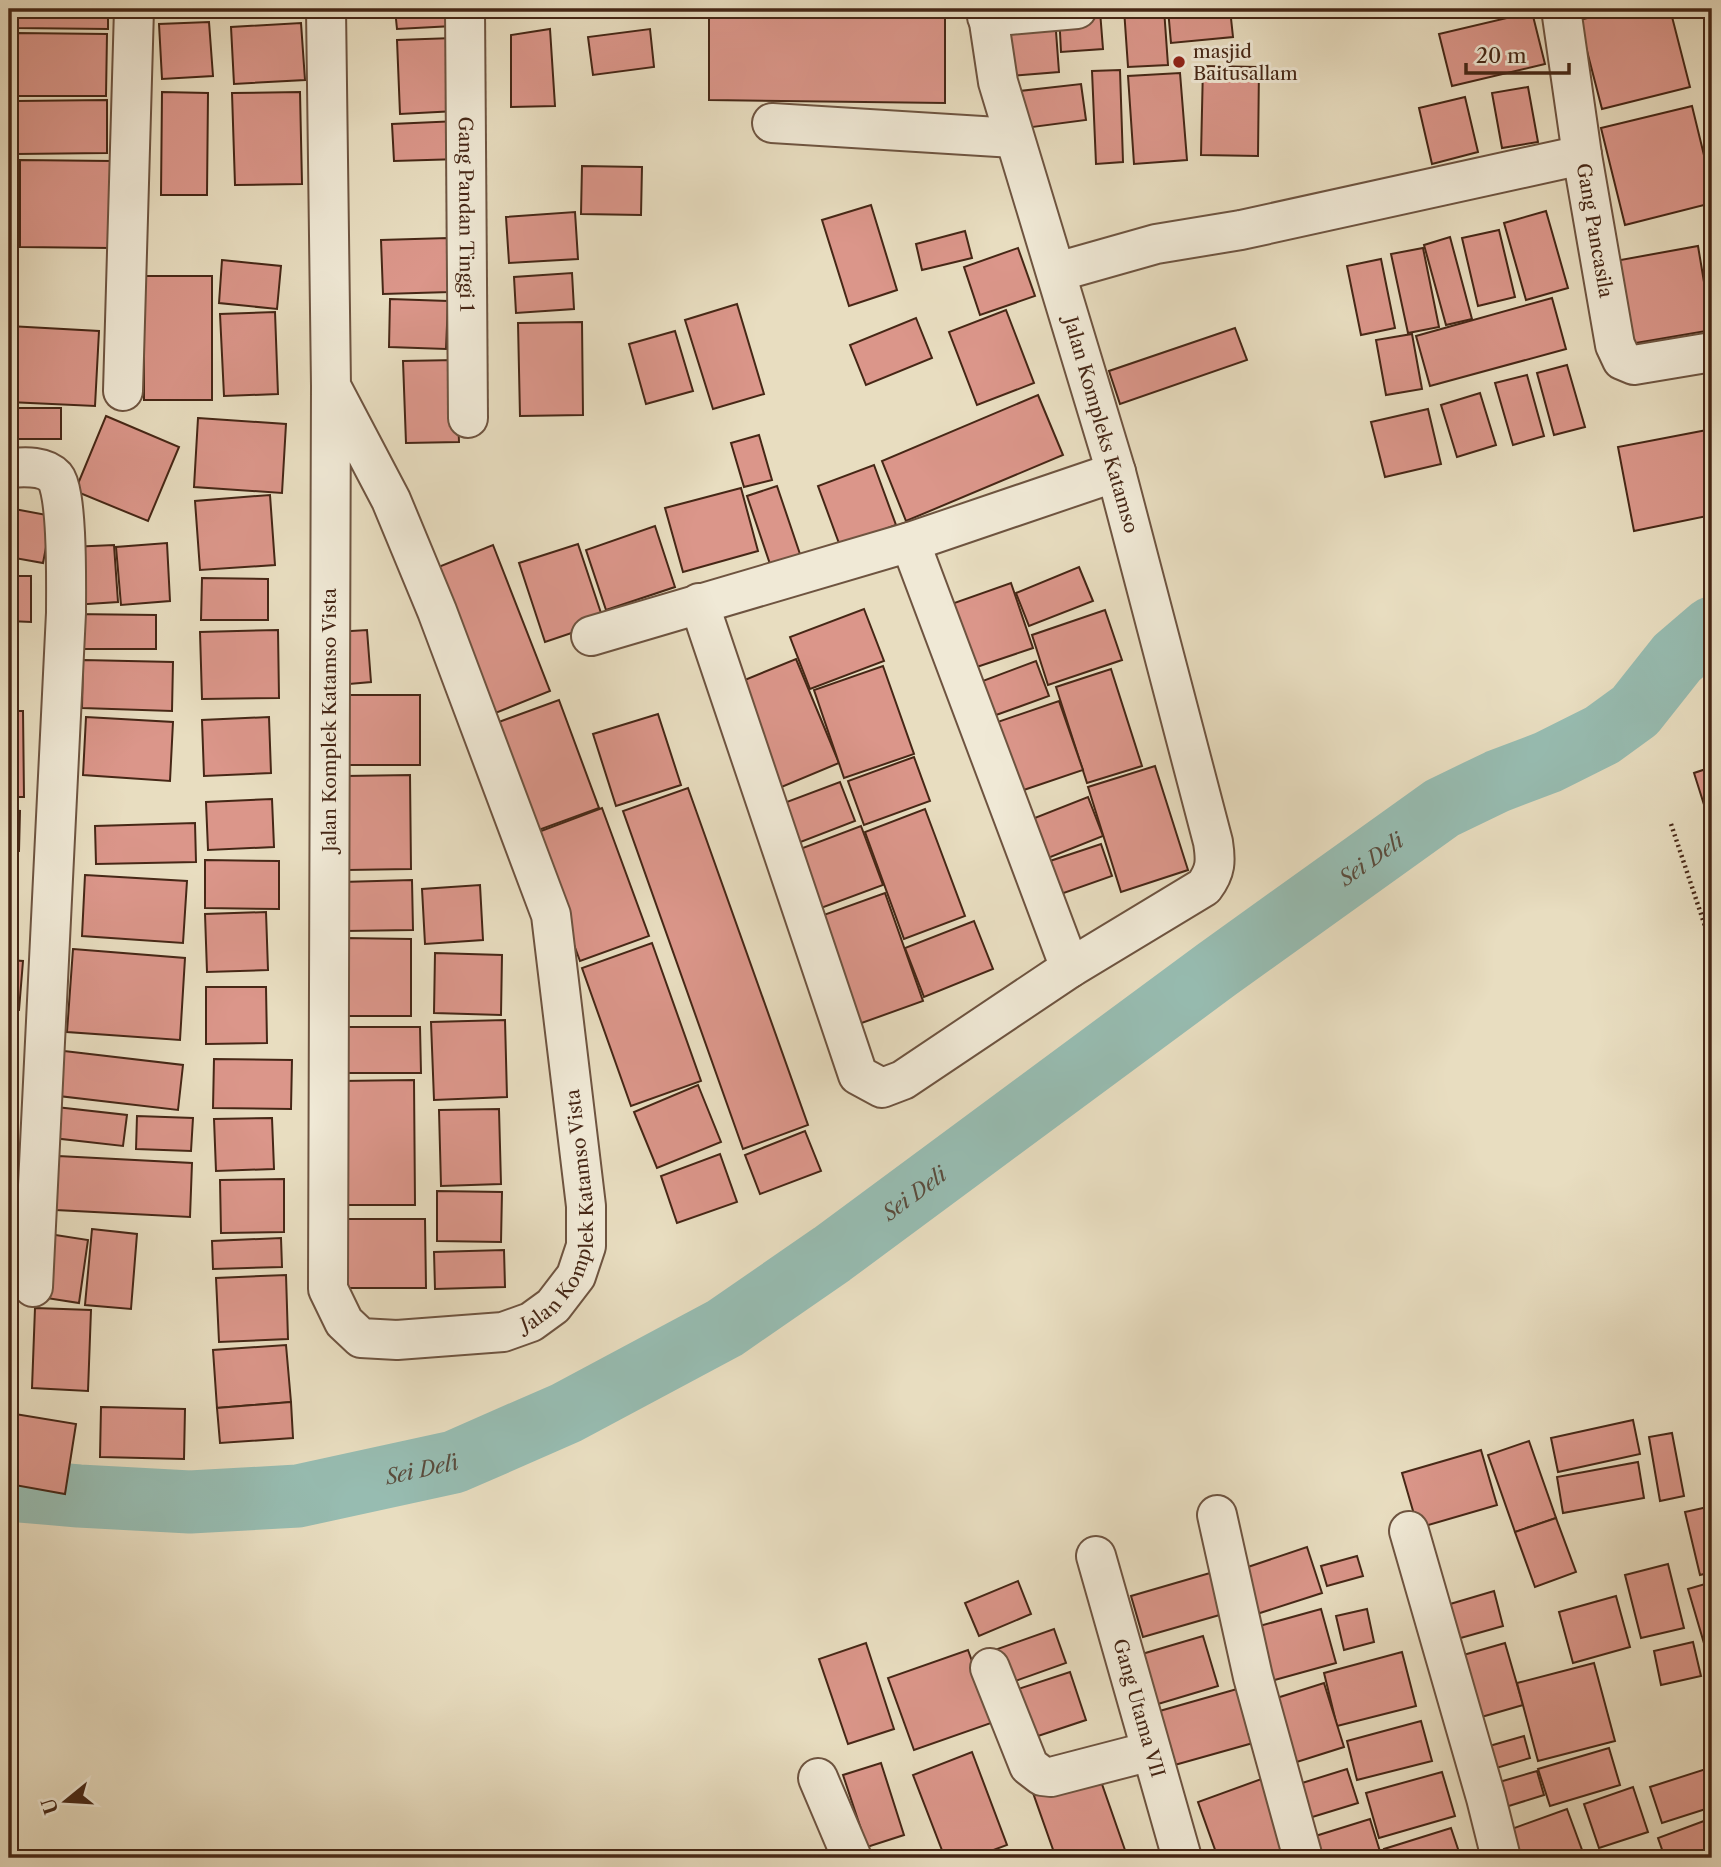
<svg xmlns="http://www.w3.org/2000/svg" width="1721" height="1867" font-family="'Libre Caslon Text',serif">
	<rect width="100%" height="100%" fill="#e8ddc0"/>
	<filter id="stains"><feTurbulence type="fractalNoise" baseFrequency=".00286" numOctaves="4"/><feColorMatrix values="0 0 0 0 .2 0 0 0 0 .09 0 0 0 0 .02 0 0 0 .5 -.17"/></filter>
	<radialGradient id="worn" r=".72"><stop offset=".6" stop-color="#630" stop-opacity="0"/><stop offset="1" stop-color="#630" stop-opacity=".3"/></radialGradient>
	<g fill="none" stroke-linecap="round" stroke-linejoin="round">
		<path stroke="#97bcb1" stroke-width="63" id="s1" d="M9,1490L79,1496L190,1502L298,1496L454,1462L566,1413L725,1328L832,1254L1216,970L1442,808L1498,781L1548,762L1602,735L1635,711L1677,658L1712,628"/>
	</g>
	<g fill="#db968a" stroke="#462716" stroke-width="2">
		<path d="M15,9H108V29L15,28Z"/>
		<rect x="165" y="9" width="51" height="5"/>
		<path d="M395,9H452L453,26L397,29Z"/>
		<path d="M608,9H646L609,13Z"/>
		<path d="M709,9H945V103L709,100Z"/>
		<path d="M1124,9H1164L1168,65L1128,67Z"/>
		<path d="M1168,9H1230L1233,37L1171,43Z"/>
		<path d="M1625,9H1670L1690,87L1602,109L1579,20Z"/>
		<path d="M1100,11L1103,49L1061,52L1059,13Z"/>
		<path d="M1532,12L1545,64L1452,86L1439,34Z"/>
		<path d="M1055,18L1059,72L1009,76L1005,21Z"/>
		<path d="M209,22L213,76L162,79L159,24Z"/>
		<path d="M301,23L305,80L234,84L231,27Z"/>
		<path d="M550,29L555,106L511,107V35Z"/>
		<path d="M650,29L654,67L593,75L588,37Z"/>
		<path d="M16,33L107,34L106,96H16Z"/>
		<path d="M453,38L456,111L400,114L397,40Z"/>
		<path d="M1203,66L1259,67L1258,156L1201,155Z"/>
		<path d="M1120,70L1123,162L1096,164L1092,71Z"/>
		<path d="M1180,73L1187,160L1134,164L1128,76Z"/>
		<path d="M1081,84L1086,120L1025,128L1020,91Z"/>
		<path d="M1528,87L1538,142L1502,148L1492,93Z"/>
		<path d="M162,92L208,93L207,195H161Z"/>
		<path d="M300,92L302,184L235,185L232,93Z"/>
		<path d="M1465,97L1478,152L1432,164L1419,108Z"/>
		<path d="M107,100V153L16,154V101Z"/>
		<path d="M1692,106L1712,188V203L1625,225L1601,128Z"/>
		<path d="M458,121L460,159L394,161L392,124Z"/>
		<path d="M20,160L112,161L111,248L20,247Z"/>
		<path d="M582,166L642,167L641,215L581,214Z"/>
		<path d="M871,205L897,290L849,306L822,220Z"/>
		<path d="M1546,211L1568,288L1526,300L1504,223Z"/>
		<path d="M575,212L578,259L509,263L506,217Z"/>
		<path d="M1499,230L1515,297L1478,306L1462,238Z"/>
		<path d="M965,231L972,258L922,270L916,244Z"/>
		<path d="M1450,237L1472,319L1446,325L1424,245Z"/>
		<path d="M448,238L450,292L383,294L381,240Z"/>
		<path d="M1698,246L1712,330L1630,344L1615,261Z"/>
		<path d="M1018,248L1035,296L980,315L964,267Z"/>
		<path d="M1423,248L1439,327L1408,333L1391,254Z"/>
		<path d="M1381,259L1395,328L1361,335L1347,266Z"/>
		<path d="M222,260L281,266L277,309L219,303Z"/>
		<path d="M572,273L574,309L516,313L514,277Z"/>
		<rect x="144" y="276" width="68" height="124"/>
		<path d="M1552,298L1566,349L1430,386L1416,336Z"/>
		<path d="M390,299L448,301L446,349L389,347Z"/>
		<path d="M737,304L764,394L713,409L685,320Z"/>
		<path d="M1006,310L1034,383L977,405L949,332Z"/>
		<path d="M275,312L278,394L224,396L220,314Z"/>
		<path d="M916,318L932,358L866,385L850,345Z"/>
		<path d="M582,322L583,415L520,416L518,323Z"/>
		<path d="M9,326L99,331L95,406L9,402Z"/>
		<path d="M1235,328L1247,360L1120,404L1109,371Z"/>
		<path d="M675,331L693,391L646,404L629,344Z"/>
		<path d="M1412,334L1422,389L1386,395L1376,340Z"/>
		<path d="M456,360L459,442L406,443L403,361Z"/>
		<path d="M1567,365L1585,427L1554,435L1537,373Z"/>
		<path d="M1527,375L1544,436L1513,445L1495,383Z"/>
		<path d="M1480,393L1496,445L1457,457L1441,405Z"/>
		<path d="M1038,395L1063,455L906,521L882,461Z"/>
		<rect x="9" y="408" width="52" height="31"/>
		<path d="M1428,409L1441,464L1385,477L1371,422Z"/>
		<path d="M106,416L179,447L148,521L75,491Z"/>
		<path d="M198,418L286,424L282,493L194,487Z"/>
		<path d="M1712,429V515L1634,531L1618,447Z"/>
		<path d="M759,435L772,480L744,487L731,443Z"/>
		<path d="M874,465L896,525L840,546L818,486Z"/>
		<path d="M777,486L801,557L771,567L747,496Z"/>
		<path d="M741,488L758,551L683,572L665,508Z"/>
		<path d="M270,495L275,565L200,570L195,501Z"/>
		<path d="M9,508L52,516L43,563L9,557Z"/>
		<path d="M655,526L675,587L606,610L586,550Z"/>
		<path d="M167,543L170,601L121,605L116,547Z"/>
		<path d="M578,544L604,622L545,642L519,563Z"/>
		<path d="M114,545L118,602L73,605L69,547Z"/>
		<path d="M493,545L550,691L483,718L426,572Z"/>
		<path d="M1079,567L1093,601L1029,626L1016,593Z"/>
		<path d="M9,576H31V622L9,621Z"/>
		<path d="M202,578L268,579V620H201Z"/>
		<path d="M1011,583L1033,648L962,672L940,608Z"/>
		<path d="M864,609L884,661L810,689L790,637Z"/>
		<path d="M1105,610L1122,660L1048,685L1032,635Z"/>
		<path d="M72,614L156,615V649H73Z"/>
		<path d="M278,630L279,698L202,699L200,632Z"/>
		<path d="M367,630L371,682L338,685L335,632Z"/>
		<path d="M796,659L839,763L772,791L730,686Z"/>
		<path d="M83,660L173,662L172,711L82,708Z"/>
		<path d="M1036,661L1049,696L985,719L972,685Z"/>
		<path d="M883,666L914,754L844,778L814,690Z"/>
		<path d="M1111,669L1142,766L1087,783L1056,687Z"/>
		<rect x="341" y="695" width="79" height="70"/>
		<path d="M559,700L599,808L525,835L485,727Z"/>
		<path d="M1059,701L1083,770L1006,796L983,727Z"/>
		<path d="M9,711H23L24,797H9Z"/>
		<path d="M658,714L681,785L616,806L593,734Z"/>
		<path d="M86,717L173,722L170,781L83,775Z"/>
		<path d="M269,717L271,773L204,776L202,720Z"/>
		<path d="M914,757L930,801L864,825L848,781Z"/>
		<path d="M1155,766L1188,870L1121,892L1088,787Z"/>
		<path d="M1712,767V830L1694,773Z"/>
		<path d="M410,775L411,869L347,870L345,776Z"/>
		<path d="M840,782L855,821L798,843L784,803Z"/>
		<path d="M688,788L808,1125L743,1149L623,811Z"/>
		<path d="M1088,797L1103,836L1043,860L1027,821Z"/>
		<path d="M272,799L274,847L208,850L206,802Z"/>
		<path d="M602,808L649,936L580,961L533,834Z"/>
		<path d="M925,809L965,916L904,939L865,832Z"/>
		<path d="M9,810L20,811L19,851L9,850Z"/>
		<path d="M195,823L196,862L96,864L95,826Z"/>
		<path d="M861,826L883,885L821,908L800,849Z"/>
		<path d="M1101,844L1112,876L1058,895L1047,862Z"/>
		<path d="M205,860L279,861V909L205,908Z"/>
		<path d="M9,864H16L9,948Z"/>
		<path d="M85,875L187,881L183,943L82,936Z"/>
		<path d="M412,880L413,930L344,931L342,882Z"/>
		<path d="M480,885L483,940L425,944L422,889Z"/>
		<path d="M885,893L923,1001L856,1025L818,917Z"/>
		<path d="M266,912L268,970L207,972L205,914Z"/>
		<path d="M974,921L993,969L924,997L905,948Z"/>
		<path d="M346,938L411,939V1016H345Z"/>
		<path d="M652,943L701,1081L631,1106L582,968Z"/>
		<path d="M73,949L185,958L180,1040L67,1032Z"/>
		<path d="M435,953L502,955L501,1015L434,1013Z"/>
		<path d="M9,960L23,961L19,1010L9,1009Z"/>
		<path d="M206,987H266L267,1043L206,1044Z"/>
		<path d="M505,1020L507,1097L434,1100L431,1022Z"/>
		<path d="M343,1027H420L421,1073H344Z"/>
		<path d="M64,1051L183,1065L178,1110L59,1096Z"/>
		<path d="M214,1059L292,1060L291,1109L213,1108Z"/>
		<path d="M9,1073L17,1074L9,1129Z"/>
		<path d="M414,1080L415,1205H341L340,1081Z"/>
		<path d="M698,1085L721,1142L657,1168L634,1112Z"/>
		<path d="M56,1107L127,1115L123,1146L53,1138Z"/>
		<path d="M499,1109L501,1184L441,1186L439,1110Z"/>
		<path d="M137,1116L193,1118L191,1151L136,1149Z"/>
		<path d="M272,1118L274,1169L216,1171L214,1119Z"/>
		<path d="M805,1131L821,1171L760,1194L745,1155Z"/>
		<path d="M720,1154L737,1202L677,1223L661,1176Z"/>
		<path d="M58,1156L192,1163L190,1217L56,1210Z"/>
		<path d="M9,1178H17L16,1225H9Z"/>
		<path d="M284,1179V1232L221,1233L220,1180Z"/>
		<path d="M437,1191L502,1192L501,1242L437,1241Z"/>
		<path d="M347,1219H425L426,1288H348Z"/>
		<path d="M92,1229L137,1234L131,1309L85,1305Z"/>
		<path d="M49,1234L88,1240L79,1303L40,1297Z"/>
		<path d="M281,1238L282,1267L213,1269L212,1241Z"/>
		<path d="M504,1250L505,1287L435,1289L434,1252Z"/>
		<path d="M286,1275L288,1339L219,1342L216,1278Z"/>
		<path d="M35,1308L91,1310L88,1391L32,1388Z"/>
		<path d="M286,1345L291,1402L217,1408L213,1350Z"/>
		<path d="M291,1402L293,1438L220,1443L217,1408Z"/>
		<path d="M101,1407L185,1409L184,1459L100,1457Z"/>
		<path d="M9,1413L76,1424L65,1494L9,1484Z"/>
		<path d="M1633,1420L1640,1454L1558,1472L1551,1438Z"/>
		<path d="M1672,1433L1684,1496L1660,1501L1649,1437Z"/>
		<path d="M1529,1441L1556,1518L1515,1532L1488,1455Z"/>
		<path d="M1481,1450L1497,1505L1418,1528L1402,1473Z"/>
		<path d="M1638,1462L1644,1498L1563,1513L1557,1477Z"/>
		<path d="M1712,1506V1572L1700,1575L1685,1512Z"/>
		<path d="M1556,1518L1576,1572L1535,1587L1515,1532Z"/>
		<path d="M1307,1547L1322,1593L1257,1614L1242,1569Z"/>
		<path d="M1357,1556L1363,1576L1327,1586L1321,1566Z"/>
		<path d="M1668,1564L1684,1628L1641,1638L1625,1575Z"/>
		<path d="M1210,1573L1223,1614L1143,1637L1131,1596Z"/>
		<path d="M1018,1581L1031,1614L979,1636L965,1603Z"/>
		<path d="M1712,1582V1666L1711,1667L1688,1589Z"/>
		<path d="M1494,1591L1503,1626L1450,1641L1440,1607Z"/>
		<path d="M1616,1596L1630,1647L1573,1663L1559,1612Z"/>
		<path d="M1321,1609L1336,1663L1271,1681L1256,1627Z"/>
		<path d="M1367,1609L1374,1642L1344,1650L1336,1616Z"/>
		<path d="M1054,1629L1066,1663L1001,1686L989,1652Z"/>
		<path d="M1203,1636L1218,1686L1158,1704L1142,1654Z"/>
		<path d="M1693,1642L1701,1676L1661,1685L1654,1651Z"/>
		<path d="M866,1643L894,1729L848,1744L819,1659Z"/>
		<path d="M1505,1643L1523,1705L1471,1720L1453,1658Z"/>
		<path d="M968,1650L994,1722L914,1750L888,1678Z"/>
		<path d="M1402,1652L1416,1706L1337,1726L1324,1673Z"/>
		<path d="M1594,1663L1615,1741L1538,1761L1517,1683Z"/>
		<path d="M1070,1672L1086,1720L1023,1741L1006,1693Z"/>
		<path d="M1324,1683L1344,1747L1284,1766L1264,1702Z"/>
		<path d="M1237,1689L1253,1743L1164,1768L1149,1714Z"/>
		<path d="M1421,1721L1432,1761L1357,1780L1347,1741Z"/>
		<path d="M1524,1736L1530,1758L1486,1771L1479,1749Z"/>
		<path d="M1609,1748L1620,1785L1550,1806L1538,1769Z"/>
		<path d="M972,1752L1007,1845L972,1858H945L913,1775Z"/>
		<path d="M881,1763L904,1835L867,1847L843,1775Z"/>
		<path d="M1096,1767L1125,1850L1101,1858H1056L1032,1790Z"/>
		<path d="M1712,1767V1807L1662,1823L1650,1787Z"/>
		<path d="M1347,1769L1358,1803L1296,1822L1286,1788Z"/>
		<path d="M1537,1771L1544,1795L1496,1810L1489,1785Z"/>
		<path d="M1442,1772L1455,1816L1379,1838L1366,1793Z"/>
		<path d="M1267,1777L1293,1858H1218L1198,1802Z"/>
		<path d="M1633,1787L1648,1832L1599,1848L1584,1804Z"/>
		<path d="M1567,1809L1585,1858H1516L1506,1831Z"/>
		<path d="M1712,1818V1858H1665L1658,1838Z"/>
		<path d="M1370,1819L1382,1858H1315L1309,1838Z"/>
		<path d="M1451,1828L1461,1858H1387L1384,1849Z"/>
	</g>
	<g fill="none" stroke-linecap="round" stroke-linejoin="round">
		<defs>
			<g id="minor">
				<path id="s2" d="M326,9L331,386L328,1289L344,1322L361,1338L397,1340L503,1332L531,1322L553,1306L576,1276L586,1246V1206L551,915L437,611L391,500L331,386"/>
				<path id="s3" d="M465,9L468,418"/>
				<path id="s4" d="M1561,9L1582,155L1615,345L1622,360L1634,365L1712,352"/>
				<path d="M987,17L1077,9"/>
				<path d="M772,123L1014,138"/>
				<path d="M1057,272L1156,244L1241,230L1582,155"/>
				<path d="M123,391L134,9"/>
				<path d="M9,468C24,467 44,465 55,477C68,492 66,589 66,613L33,1287"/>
				<path d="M910,542L1070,968"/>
				<path d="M699,603L858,1075L882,1088L903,1080L1070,968L1204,887C1216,871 1216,861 1213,842L1116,472L998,82L987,9"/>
				<path d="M591,636L910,542L1116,472"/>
				<path d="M1217,1515L1253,1677L1303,1858"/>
				<path d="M1409,1531L1486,1798L1501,1858"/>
				<path id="s5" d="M1096,1556L1182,1858"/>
				<path d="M990,1668L1029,1766L1042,1776L1051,1777L1151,1751"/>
				<path d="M818,1778L852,1858"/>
			</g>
		</defs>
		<use href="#minor" stroke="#6e5440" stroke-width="42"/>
		<path stroke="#462716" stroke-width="4.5" stroke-dasharray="2 3.5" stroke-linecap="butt" d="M1671,824L1712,947"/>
		<use href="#minor" stroke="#f0e9d6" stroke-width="38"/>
	</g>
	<circle fill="#8f2418" stroke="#f0e9d6" stroke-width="2.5" cx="1179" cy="62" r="7"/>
	<g text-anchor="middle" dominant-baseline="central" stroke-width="6" stroke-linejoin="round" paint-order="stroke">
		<g font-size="19" fill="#462716" stroke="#f0e9d6" text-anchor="start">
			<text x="1193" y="51">masjid<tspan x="1193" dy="22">Baitusallam</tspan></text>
		</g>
		<g font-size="19" fill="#462716" stroke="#f0e9d6">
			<text stroke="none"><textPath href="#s3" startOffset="205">Gang Pandan Tinggi 1</textPath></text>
			<text stroke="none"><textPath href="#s4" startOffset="224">Gang Pancasila</textPath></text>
			<text transform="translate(1101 425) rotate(74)">Jalan Kompleks Katamso</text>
			<text transform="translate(329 720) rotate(-90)">Jalan Komplek Katamso Vista</text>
			<text stroke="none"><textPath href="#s2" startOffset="1634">Jalan Komplek Katamso Vista</textPath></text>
			<text stroke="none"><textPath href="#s5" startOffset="158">Gang Utama VII</textPath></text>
		</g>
		<g font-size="21" font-style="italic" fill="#5a4c3d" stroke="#f0e9d6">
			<text stroke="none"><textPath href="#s1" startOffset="1550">Sei Deli</textPath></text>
			<text stroke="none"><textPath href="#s1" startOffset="984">Sei Deli</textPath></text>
			<text stroke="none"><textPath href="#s1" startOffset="416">Sei Deli</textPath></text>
		</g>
	</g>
	<rect width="1721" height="1867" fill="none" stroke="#e8ddc0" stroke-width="35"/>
	<rect x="10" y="10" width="1700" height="1846" fill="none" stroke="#462716" stroke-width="3.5"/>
	<rect x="18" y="18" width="1686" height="1832" fill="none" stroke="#462716" stroke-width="2"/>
	<g transform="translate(66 1801) rotate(252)" stroke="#f0e9d6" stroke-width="5" paint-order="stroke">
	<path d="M0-5L12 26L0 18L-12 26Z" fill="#462716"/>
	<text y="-10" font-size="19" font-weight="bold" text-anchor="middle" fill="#462716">U</text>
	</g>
	<path d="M1466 63v10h103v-10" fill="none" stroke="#462716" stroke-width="3.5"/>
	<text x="1476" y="63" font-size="21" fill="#462716" stroke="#f0e9d6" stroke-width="5" paint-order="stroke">20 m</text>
	<rect width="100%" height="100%" filter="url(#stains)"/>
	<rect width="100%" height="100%" fill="url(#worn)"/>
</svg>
